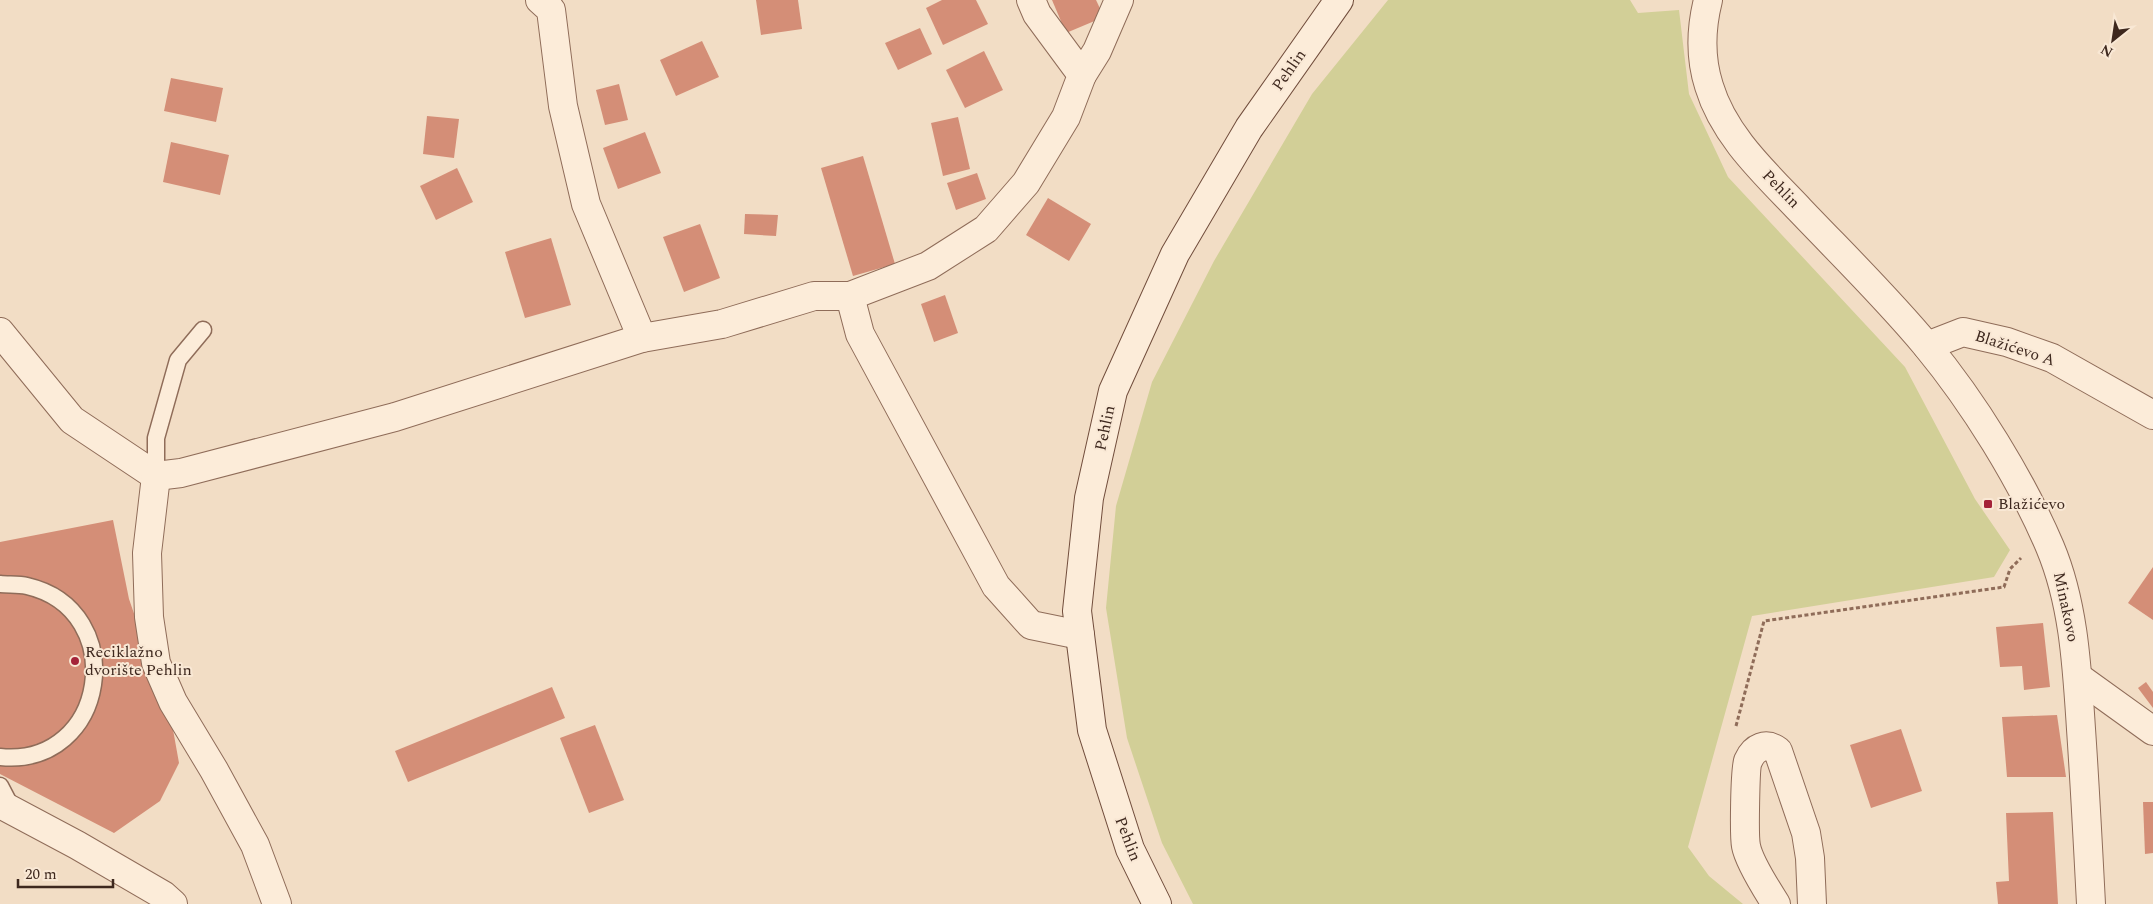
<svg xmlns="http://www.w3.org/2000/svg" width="2153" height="904" font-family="Spectral,serif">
	<rect width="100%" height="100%" fill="#f2ddc5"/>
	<path fill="#d2cf97" d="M1388,0H1630L1638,13L1679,10L1689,94L1728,177L1905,367L1975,499L2010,550L1994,577L1752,616L1688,847L1709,876L1743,904H1193L1162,843L1127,738L1106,608L1116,506L1152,382L1214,261L1312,94Z"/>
	<g fill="#d48e77">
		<path d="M756,0H798L802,29L761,35Z"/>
		<path d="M942,0H976L988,24L943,45L926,8Z"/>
		<path d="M1052,0H1096L1104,17L1066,33Z"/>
		<path d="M920,28L932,54L898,70L885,43Z"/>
		<path d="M702,41L719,77L676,96L660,60Z"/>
		<path d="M984,51L1003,90L965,108L946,70Z"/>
		<path d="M171,78L223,88L216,122L164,111Z"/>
		<path d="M619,84L628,120L605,125L596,90Z"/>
		<path d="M427,116L459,119L454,158L423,154Z"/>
		<path d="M958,117L970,169L943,176L931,123Z"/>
		<path d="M645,132L661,173L618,189L603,148Z"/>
		<path d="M171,142L229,155L220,195L163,182Z"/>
		<path d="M863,156L895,264L853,276L821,168Z"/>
		<path d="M457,168L473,202L436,220L420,186Z"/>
		<path d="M977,173L986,199L956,210L947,183Z"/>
		<path d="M1048,198L1091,224L1069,261L1026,235Z"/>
		<path d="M745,214L778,215L776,236L744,234Z"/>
		<path d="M700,224L720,278L684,292L663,237Z"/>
		<path d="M551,238L571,305L525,318L505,252Z"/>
		<path d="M945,295L958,333L934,342L921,304Z"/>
		<path d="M113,520L129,599L172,724L179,763L160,801L114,833L0,774V542Z"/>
		<path d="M2153,567V620L2128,603Z"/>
		<path d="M2043,623L2050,687L2024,690L2022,666L2000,667L1996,627Z"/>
		<path d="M2146,682L2153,692V708L2138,688Z"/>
		<path d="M552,687L565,718L408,782L395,751Z"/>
		<path d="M2057,715L2066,777H2007L2002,717Z"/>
		<path d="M595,725L624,800L589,813L560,738Z"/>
		<path d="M1901,729L1922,791L1871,808L1850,745Z"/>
		<path d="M2143,802H2153V853L2145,854Z"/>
		<path d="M2053,812L2058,904H1998L1996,882L2009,881L2006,813Z"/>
	</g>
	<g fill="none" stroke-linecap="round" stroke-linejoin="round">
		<defs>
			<g id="service">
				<path d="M156,476V438L178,360L203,330"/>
				<path d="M0,584C8,585 18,584 27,586C131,610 108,768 0,757"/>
				<path d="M0,786L12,809"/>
			</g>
			<g id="minor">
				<path d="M540,0L551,10L563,106L586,204L642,338"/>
				<path d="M1082,75L1097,51L1119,0"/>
				<path d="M850,296L928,266L986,229L1026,183L1066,117L1082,75L1037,14L1031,0"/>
				<path d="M0,332L72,420L156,476L181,473L395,417L642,338L722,324L814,296H850L860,334L996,586L1031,625L1080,635"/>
				<path d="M1927,346L1963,332L2007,342L2052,358L2153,415"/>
				<path d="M156,476L147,553L149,617L156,663L173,702L214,770L255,845L277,904"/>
				<path d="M2078,677L2153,731"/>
				<path d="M0,804L77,845L163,895L173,904"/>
				<path d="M1776,904C1767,890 1749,862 1746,846C1744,836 1745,768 1748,761C1754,747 1766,742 1778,751L1806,833L1810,858L1812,904"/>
			</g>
			<path id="tertiary" d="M1708,0C1701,28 1700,58 1709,86C1724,136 1765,173 1800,210C1842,254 1887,298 1926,345C1974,403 2021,479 2050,547C2074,604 2077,668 2081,729C2085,787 2088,846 2091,904"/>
			<path id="secondary" d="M1157,904L1130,849L1092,730L1077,611L1089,498L1113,391L1175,254L1249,128L1339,0"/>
		</defs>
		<use href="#service" stroke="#8f6c59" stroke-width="19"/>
		<use href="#minor" stroke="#8f6c59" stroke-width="30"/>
		<use href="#tertiary" stroke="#8f6c59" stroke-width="30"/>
		<use href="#secondary" stroke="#714d3c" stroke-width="30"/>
		<path stroke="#8f6c59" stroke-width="3" stroke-dasharray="4 2.5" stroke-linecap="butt" d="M1736,726L1764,621L2004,587L2010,569L2021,558"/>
		<use href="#service" stroke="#fcecd9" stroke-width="16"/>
		<use href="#minor" stroke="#fcecd9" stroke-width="28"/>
		<use href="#tertiary" stroke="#fcecd9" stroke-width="28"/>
		<use href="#secondary" stroke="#fcecd9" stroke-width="28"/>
	</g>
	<g fill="#a42339" stroke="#f9e8d5" stroke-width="2">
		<rect x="1983" y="499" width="10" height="10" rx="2.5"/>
		<circle cx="75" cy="661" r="5"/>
	</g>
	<g text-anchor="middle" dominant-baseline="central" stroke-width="4" stroke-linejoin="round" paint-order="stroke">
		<g font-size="16" fill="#3e281e" stroke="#f9e8d5">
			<text transform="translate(1289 70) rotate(-55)">Pehlin</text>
			<text transform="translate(1781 189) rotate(46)">Pehlin</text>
			<text transform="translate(2015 348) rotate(18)">Blažićevo A</text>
			<text transform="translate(1105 428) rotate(-78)">Pehlin</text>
			<text transform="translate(2066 607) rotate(78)">Minakovo</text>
			<text transform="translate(1128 839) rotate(69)">Pehlin</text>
		</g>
		<g font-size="16" fill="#3e281e" stroke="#f9e8d5" text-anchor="start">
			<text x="1998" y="504">Blažićevo</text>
			<text x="85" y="652">Reciklažno<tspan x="85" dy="18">dvorište Pehlin</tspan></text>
		</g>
	</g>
	<g transform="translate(2113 40) rotate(210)" stroke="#f9e8d5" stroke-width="4" paint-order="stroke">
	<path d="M0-4L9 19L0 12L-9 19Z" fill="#3e281e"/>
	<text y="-8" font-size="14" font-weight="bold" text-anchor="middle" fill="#3e281e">N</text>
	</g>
	<path d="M18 879v8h95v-8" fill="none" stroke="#3e281e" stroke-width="2.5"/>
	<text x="25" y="879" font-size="15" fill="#3e281e" stroke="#f9e8d5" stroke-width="4" paint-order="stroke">20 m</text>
</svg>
